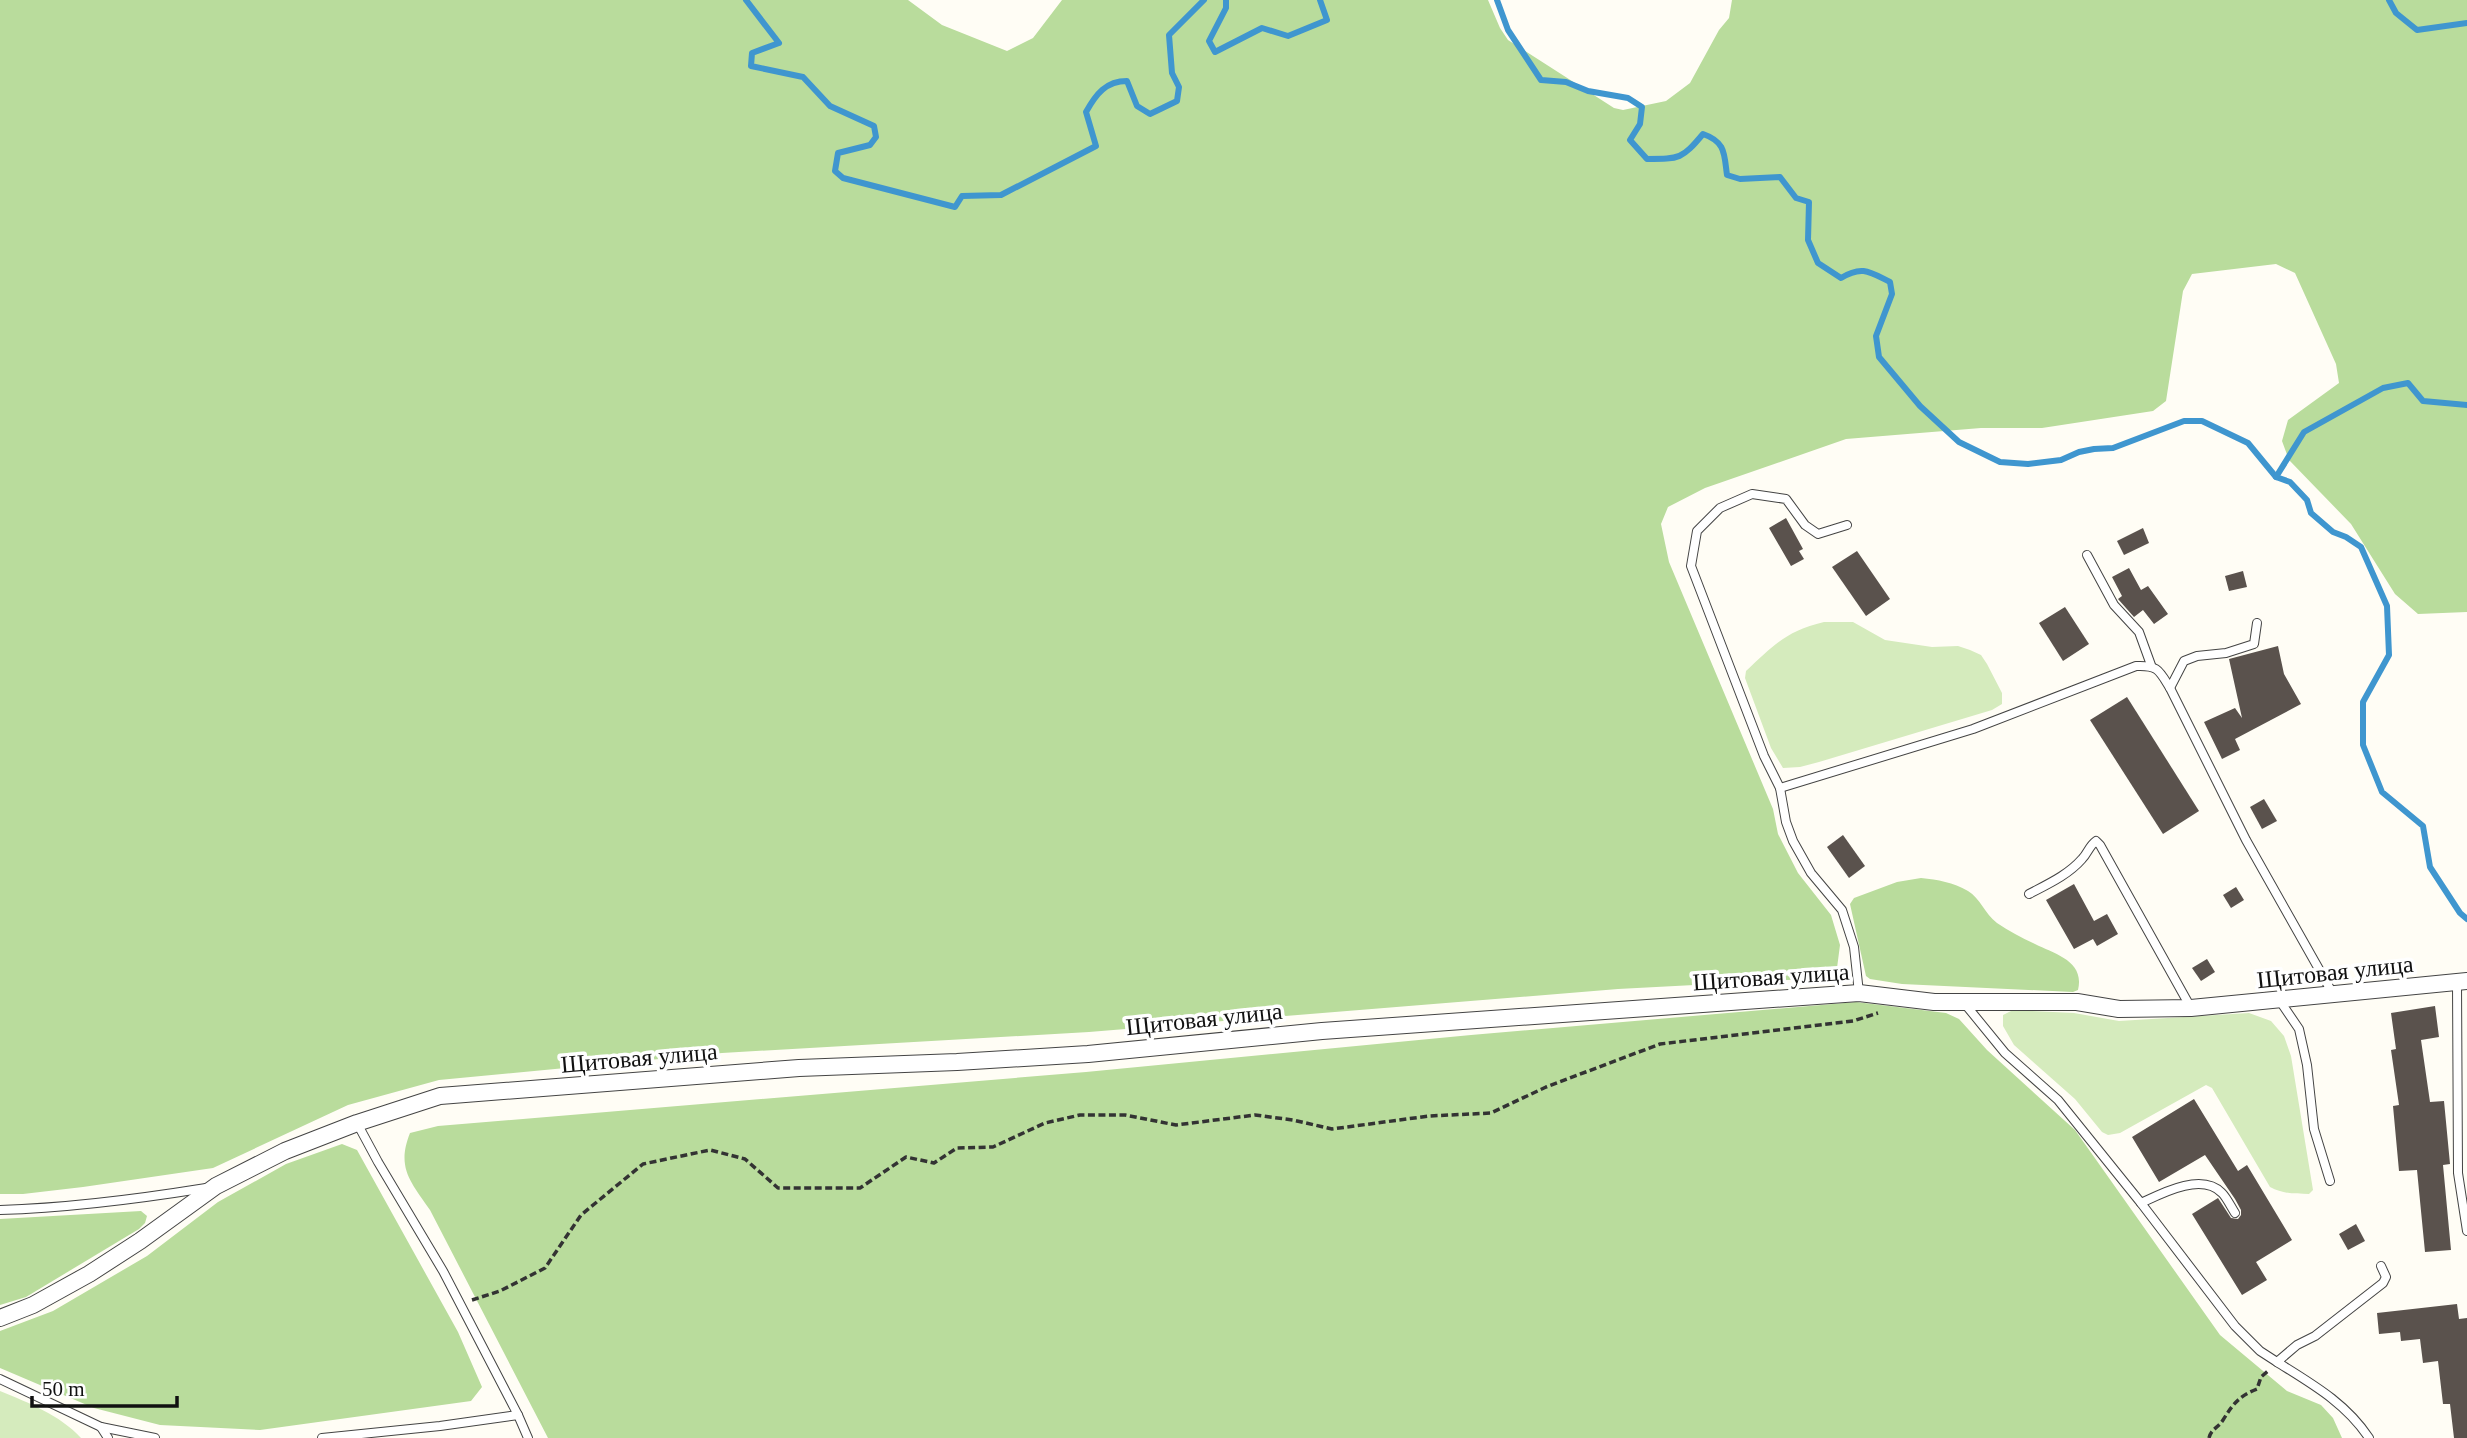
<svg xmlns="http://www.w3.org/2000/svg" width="2467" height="1438" viewBox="0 0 2467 1438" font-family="Georgia,serif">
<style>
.green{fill:#d5ebbd}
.forest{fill:#b9dc9c}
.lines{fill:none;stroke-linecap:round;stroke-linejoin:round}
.stream{stroke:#3f96cf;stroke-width:6}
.building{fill:#5a524d}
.service-casing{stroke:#444;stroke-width:10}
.minor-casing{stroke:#444;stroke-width:18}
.path{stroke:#333;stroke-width:3.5;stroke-dasharray:7 3.5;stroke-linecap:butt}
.service{stroke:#fff;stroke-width:8}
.minor{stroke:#fff;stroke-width:16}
.labels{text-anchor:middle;stroke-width:7;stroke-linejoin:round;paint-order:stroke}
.street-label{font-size:24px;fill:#111;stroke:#fff}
</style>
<rect width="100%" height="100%" fill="#fffdf5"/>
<g class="green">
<path d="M1824,622H1853L1885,640L1932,647L1958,646L1970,650L1981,655L1987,664L2002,693V704L1992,710L1819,762L1800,767L1783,768L1771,748L1745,678L1746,671C1774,645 1786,631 1824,622Z"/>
<path d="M2013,1010L2074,1013L2119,1021L2249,1013L2271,1021L2284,1036L2291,1056L2313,1190L2309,1194C2295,1194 2283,1194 2270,1187L2212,1088L2206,1085L2120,1133L2108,1135L2102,1132L2075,1099L2014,1045L2003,1026V1015Z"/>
<path d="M0,1391C29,1403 60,1415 81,1438H0Z"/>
</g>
<g class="forest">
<path d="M0,0H908L942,25L1007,51L1033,38L1062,0H1488L1500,28L1508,40L1614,108L1623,110L1666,101L1690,83L1719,30L1729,18L1732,0H2467V612L2418,614L2395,594L2351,524L2289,460L2282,441L2288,420L2339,383L2336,364L2295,273L2276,264L2192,274L2183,291L2166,401L2153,411L2042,428H1981L1846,439L1705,488L1668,507L1661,524L1669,562L1773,809L1778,834L1798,873L1831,915L1840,945L1837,968L1825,978L1618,989L1089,1032L722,1053L439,1080L348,1105L213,1168L83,1187L23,1194H0Z"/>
<path d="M1921,878C1938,880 1953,882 1968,891C1980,898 1985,914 1997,923C2009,931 2022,938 2035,944C2055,954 2085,961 2078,990L2073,992L1902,984L1870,979L1866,976L1850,904L1854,898L1897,882Z"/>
<path d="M1856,1002L1946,1013L1959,1019L1987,1050L2075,1130L2220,1335L2287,1391L2321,1405L2333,1418L2342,1438H548L430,1210C411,1182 396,1168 410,1133L438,1126L1086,1072L1471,1035Z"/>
<path d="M342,1144L357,1150L458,1332L482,1387L471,1401L260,1430L160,1425L94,1408L0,1368V1331L53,1311L147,1256L218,1202L286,1164Z"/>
<path d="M141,1211L147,1216L145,1223L139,1229L26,1297L0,1305V1219Z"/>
</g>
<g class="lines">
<g class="stream">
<path d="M746,0L779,43L752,53L751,66L803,77L830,106L874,126L876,137L870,145L838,153L835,171L843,178L955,207L962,196L1001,195L1096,146L1086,112C1096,94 1106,81 1127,81L1137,106L1150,114L1177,101L1179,87L1172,73L1169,35L1204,0"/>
<path d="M1226,0V8L1209,41L1215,52L1262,28L1288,36L1327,20L1320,0"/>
<path d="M1497,0L1508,30L1541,80L1566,82L1588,91L1628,98L1642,107L1640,124L1630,140L1647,159C1680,159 1682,159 1703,134C1726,142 1724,154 1727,175L1740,179L1780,177L1796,198L1809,202L1808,240L1818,263L1841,278C1862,265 1870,272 1890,282L1892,294L1876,336L1879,357L1920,406L1959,442L2000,462L2028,464L2061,460L2079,452L2094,449L2113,448L2184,421H2202L2248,443L2276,477L2290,482L2307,500L2311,513L2333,532L2346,537L2361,547L2387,606L2389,655L2363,702V745L2382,792L2423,826L2430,867L2460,913L2467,919"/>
<path d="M2389,0L2396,13L2417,30L2467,23"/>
<path d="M2276,477L2304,432L2383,388L2408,383L2423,401L2467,405"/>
</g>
</g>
<g class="building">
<path d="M1786,518L1803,549L1799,551L1804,559L1791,566L1769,528Z"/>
<path d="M2143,528L2149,543L2124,555L2117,541Z"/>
<path d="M1857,551L1890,599L1866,616L1832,567Z"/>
<path d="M2129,568L2141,590L2148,586L2168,614L2154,624L2143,610L2134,617L2118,599L2122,596L2112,577Z"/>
<path d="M2243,571L2247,587L2229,591L2225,576Z"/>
<path d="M2065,607L2089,644L2063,661L2039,623Z"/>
<path d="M2278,646L2284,674L2301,704L2235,739L2240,750L2222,759L2204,722L2235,708L2242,718L2229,659Z"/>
<path d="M2127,697L2199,811L2163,834L2090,720Z"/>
<path d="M2264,799L2277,821L2262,829L2250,807Z"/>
<path d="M1843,835L1865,866L1849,878L1827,847Z"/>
<path d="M2074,884L2094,921L2107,914L2118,934L2097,946L2093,939L2074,949L2046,900Z"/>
<path d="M2236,887L2244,900L2231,908L2223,895Z"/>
<path d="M2207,959L2215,972L2201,981L2192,968Z"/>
<path d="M2435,1006L2439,1037L2421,1040L2430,1102L2444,1101L2450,1164L2443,1165L2451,1250L2425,1252L2417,1170L2399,1171L2393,1106L2399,1105L2391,1050L2396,1049L2391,1013Z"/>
<path d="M2194,1099L2238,1171L2247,1165L2292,1240L2256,1262L2267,1280L2242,1295L2192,1214L2218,1198L2231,1218L2238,1219L2241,1215V1210L2235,1199L2205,1155L2159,1182L2132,1137Z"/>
<path d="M2356,1224L2365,1241L2348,1250L2339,1234Z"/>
<path d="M2457,1304L2459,1319L2467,1318V1438H2454L2450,1404H2443L2438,1361L2423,1363L2420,1339L2401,1341L2400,1332L2379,1334L2377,1313Z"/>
</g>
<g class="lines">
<defs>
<g id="service">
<path d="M1847,525L1818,534L1805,525L1786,499L1752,494L1720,508L1697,531L1691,566L1764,756L1780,788L1786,822L1793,841L1811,873L1842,910L1854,947L1859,993"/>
<path d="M2087,555L2114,605L2139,632L2151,665"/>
<path d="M2170,688L2184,661L2197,656L2226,653L2254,644L2257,623"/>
<path d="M1780,788L1973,729L2136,666C2158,665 2159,670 2170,688L2246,840L2333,994"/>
<path d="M2029,894C2048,884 2068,875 2082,859C2088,853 2089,846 2096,841L2100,845L2191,1008"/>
<path d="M2457,983L2458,1173L2467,1231"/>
<path d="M2280,1001L2299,1029L2307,1065L2314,1129L2330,1181"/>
<path d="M1965,1004L2005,1053L2058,1100L2141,1203L2235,1326L2260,1351L2277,1362"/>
<path d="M2141,1203C2162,1193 2202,1172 2222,1193C2227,1198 2231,1207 2235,1213"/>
<path d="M0,1210C68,1208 138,1199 206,1188"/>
<path d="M0,1379L101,1427L108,1438"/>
<path d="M518,1415L528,1438"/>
<path d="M101,1427L155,1438"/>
<path d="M322,1438L440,1426L518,1415L443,1271L378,1162L357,1123"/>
<path d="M2369,1438C2346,1403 2312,1384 2277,1362L2297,1345L2315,1336L2383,1283L2386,1277L2381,1266"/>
</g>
<path id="minor" d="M0,1318L33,1305L89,1274L140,1241L216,1186L285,1151L357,1123L440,1096L799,1068L957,1062L1088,1054L1322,1031L1859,993L1934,1002H2077L2119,1009L2191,1008L2467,981"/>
</defs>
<use href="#service" class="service-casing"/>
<use href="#minor" class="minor-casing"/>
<g class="path">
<path d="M472,1300L500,1291L545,1268L581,1215L643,1164L710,1150L745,1159L778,1188H860L906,1157L934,1163L957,1148L993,1147L1045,1123L1080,1115H1125L1176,1125L1255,1115L1293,1120L1332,1129L1429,1116L1491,1113L1546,1087L1660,1044L1853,1021L1878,1013"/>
<path d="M2209,1438C2211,1429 2218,1428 2223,1420C2233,1404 2239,1396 2257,1389L2261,1377L2268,1371"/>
</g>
<use href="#service" class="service"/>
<use href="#minor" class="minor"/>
</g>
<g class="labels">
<g class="street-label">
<text transform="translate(2335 972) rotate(-6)" y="8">Щитовая улица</text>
<text transform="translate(1771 977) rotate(-4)" y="8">Щитовая улица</text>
<text transform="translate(1204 1019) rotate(-6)" y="8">Щитовая улица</text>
<text transform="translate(639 1058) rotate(-5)" y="8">Щитовая улица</text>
</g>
</g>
<path d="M32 1396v10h145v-10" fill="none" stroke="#111111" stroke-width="3.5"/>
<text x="42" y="1396" font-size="21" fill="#111111" stroke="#ffffff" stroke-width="5" paint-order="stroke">50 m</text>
</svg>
